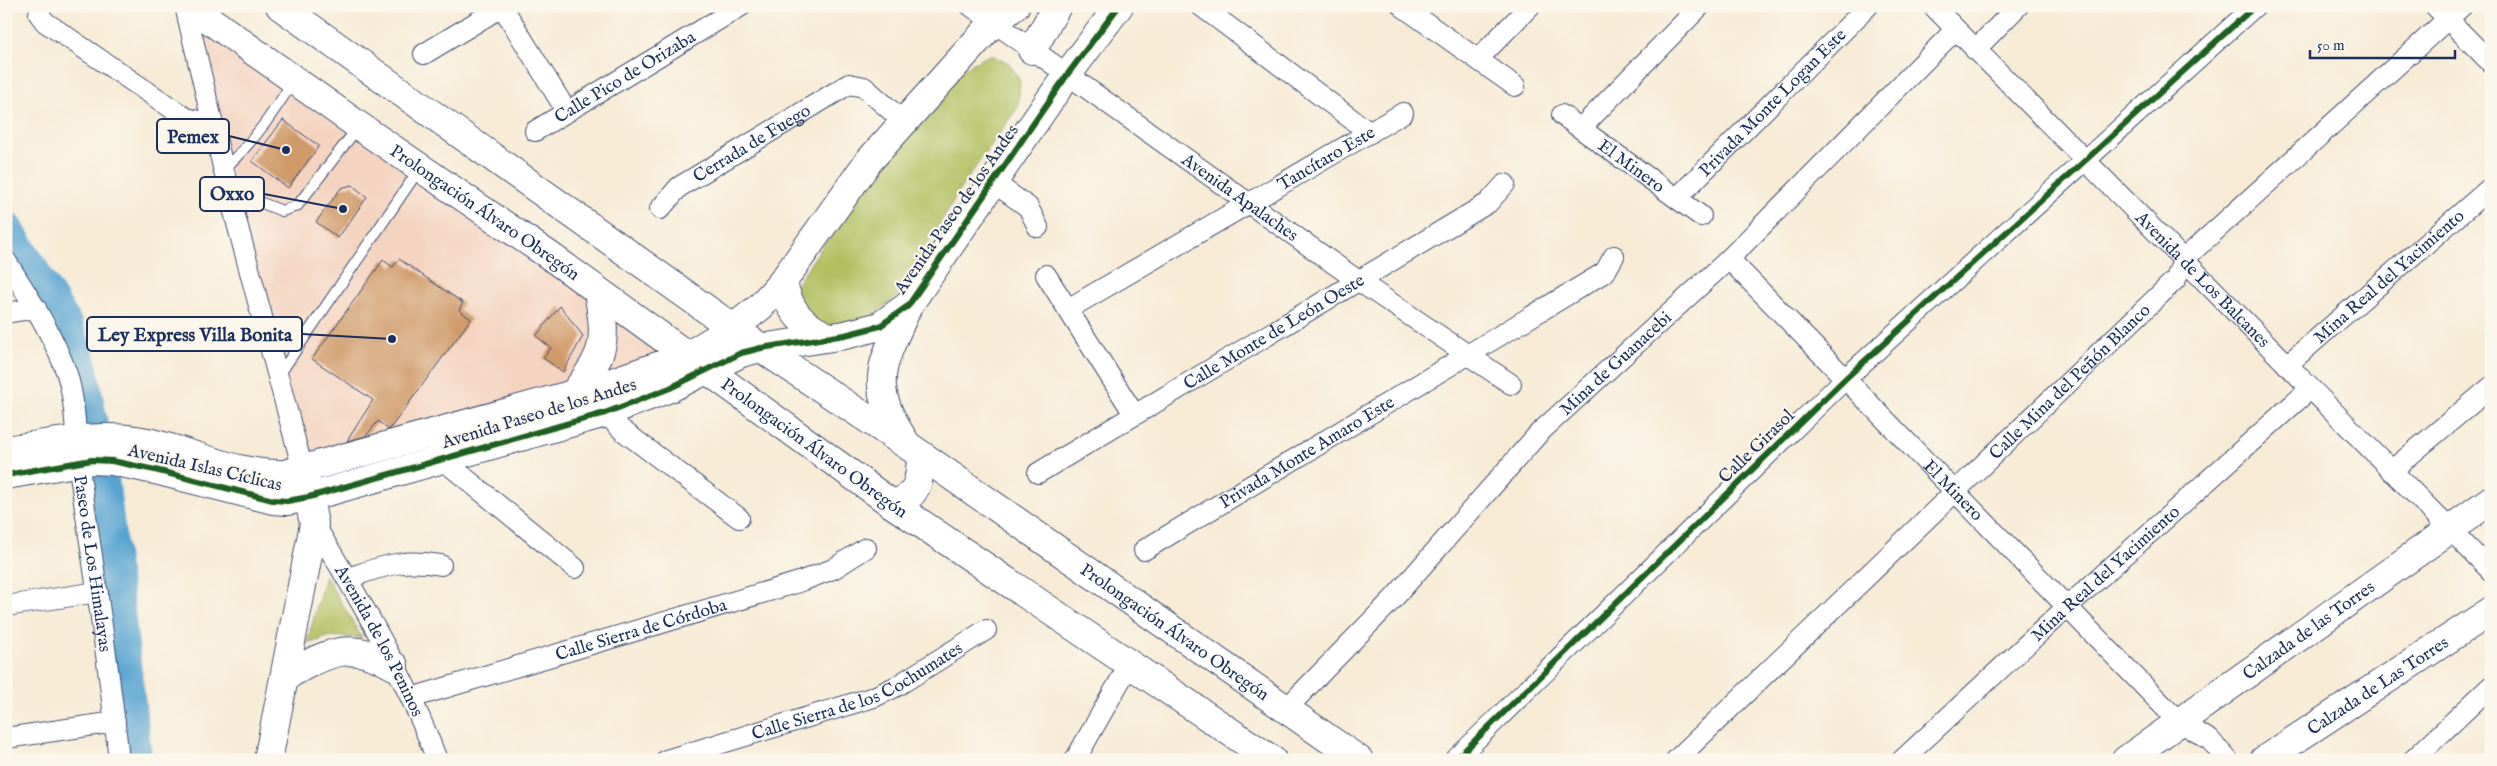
<svg xmlns="http://www.w3.org/2000/svg" width="2497" height="766" viewBox="0 0 2497 766" font-family="'IM FELL English',serif">
<style>
.built{fill:#f4d3c0}
.green{fill:#b3c062;stroke:#677860}
.lines{fill:none;stroke-linecap:round;stroke-linejoin:round}
.river{stroke:#59a4d1;stroke-width:35}
.building{fill:#cf9967}
.lane-casing{stroke:#3c4b70;stroke-width:12}
.street-casing{stroke:#3c4b70;stroke-width:22}
.secondary-casing{stroke:#3c4b70;stroke-width:30}
.primary-casing{stroke:#3c4b70;stroke-width:30}
.lane{stroke:#fff;stroke-width:10}
.street{stroke:#fff;stroke-width:20}
.secondary{stroke:#fff;stroke-width:28}
.primary{stroke:#fff;stroke-width:28}
.cycleway-casing{stroke:#fbf7ec;stroke-width:9}
.cycleway{stroke:#1b5e20;stroke-width:6}
.labels{text-anchor:middle;stroke-width:4.5;stroke-linejoin:round;paint-order:stroke}
.street-label{font-size:18px;fill:#1b2f5e;stroke:#fbf7ec}
.leader{fill:none;stroke:#1b2f5e;stroke-width:2}
.callout-dot{fill:#1b2f5e;stroke:#fbf7ec;stroke-width:2}
.callout{fill:#fbf7ec;stroke:#1b2f5e;stroke-width:2}
.callout-label{font-size:19px;text-anchor:middle;font-weight:bold;fill:#1b2f5e}
</style>
<rect width="100%" height="100%" fill="#fbf7ec"/>
<filter id="ink" filterUnits="userSpaceOnUse"><feTurbulence type="fractalNoise" baseFrequency=".02" numOctaves="2"/><feDisplacementMap in="SourceGraphic" scale="10" xChannelSelector="R" yChannelSelector="G"/><feConvolveMatrix kernelMatrix="1 2 1 2 8 2 1 2 1" color-interpolation-filters="sRGB"/></filter>
<filter id="wash" filterUnits="userSpaceOnUse"><feTurbulence type="fractalNoise" baseFrequency=".0096" numOctaves="4" result="noise"/><feDisplacementMap in="SourceGraphic" scale="20" xChannelSelector="R" yChannelSelector="G"/><feGaussianBlur stdDeviation="1.12" result="paint"/><feColorMatrix in="noise" values="0 0 0 0 0 0 0 0 0 0 0 0 0 0 0 0 0 1.4 0 .05"/><feComposite in="paint" operator="in"/></filter>
<g filter="url(#wash)">
<rect width="100%" height="100%" fill="#f7ebd6"/>
<path class="built" d="M190,6L687,356L303,470Z"/>
<g class="green">
<path d="M990,55L1009,63L1020,81L1018,107L962,186L898,296L864,322L825,330L808,318L795,287L862,187L964,68Z"/>
<path d="M325,575L362,638L331,636L307,644Z"/>
</g>
<g class="lines">
<g class="river">
<path d="M6,229L64,323L79,362L90,421"/>
<path d="M101,473L135,760"/>
</g>
</g>
<g id="blocks">
<g class="building">
<path d="M283,120L319,146L288,188L252,161Z"/>
<path d="M352,185L367,197L338,238L316,222L341,188Z"/>
<path d="M399,259L463,303L459,310L471,319L389,430L378,421L366,436L347,441L373,400L312,359L383,260L393,267Z"/>
<path d="M560,306L583,336L563,372L543,358L551,348L536,336Z"/>
</g>
</g>
</g>
<g filter="url(#ink)">
<use href="#blocks" fill-opacity="0" stroke="#3c4b70" stroke-width="1"/>
<g class="lines">
<defs>
<g id="lane">
<path d="M224,169C255,140 271,116 294,80"/>
<path d="M231,201L262,203L282,211L297,206L359,126"/>
<path d="M279,375L420,168"/>
</g>
<g id="street">
<path d="M41,6L39,14L45,22L186,118L213,125"/>
<path d="M185,6L231,201L303,470"/>
<path d="M502,6L567,112"/>
<path id="s1" d="M971,6L1357,280L1511,384"/>
<path d="M1201,6L1370,133"/>
<path d="M1402,6L1515,86"/>
<path id="s2" d="M1933,6L2491,571"/>
<path d="M2435,6L2491,63"/>
<path d="M1975,50L2018,6"/>
<path d="M424,54L503,6"/>
<path d="M1478,59L1530,6"/>
<path id="s3" d="M1562,115L1701,216"/>
<path d="M1581,128L1700,6"/>
<path id="s4" d="M535,131L741,6"/>
<path d="M993,182L1028,207L1038,227"/>
<path id="s5" d="M1677,198L1868,6"/>
<path id="s6" d="M660,209L679,187L849,84L864,87L903,121"/>
<path id="s7" d="M1729,259L2178,721L2210,740L2228,760"/>
<path id="s8" d="M6,261C29,297 53,334 67,374C77,406 75,443 80,475C94,570 109,665 119,760"/>
<path d="M1046,275L1134,414"/>
<path id="s9" d="M1068,309L1403,113"/>
<path d="M6,313L36,308"/>
<path id="s10" d="M2287,365L2491,187"/>
<path d="M600,401L605,413L622,430L739,518"/>
<path d="M440,449L442,459L575,568"/>
<path d="M2391,471L2491,387"/>
<path id="s11" d="M1038,473L1488,203L1505,184"/>
<path id="s12" d="M314,524C360,599 406,677 437,760"/>
<path id="s13" d="M1144,550L1605,272L1614,256"/>
<path d="M348,578C384,566 402,558 441,565"/>
<path d="M6,606L98,592"/>
<path id="s14" d="M411,698L799,582L833,569L866,548"/>
<path id="s15" d="M1286,709L1394,598L1539,433L1729,259L1955,30"/>
<path d="M6,738L115,722"/>
<path id="s16" d="M666,760L874,697L897,686L986,630"/>
<path d="M1075,760L1130,663"/>
<path d="M1455,760L1846,378L2255,6"/>
<path id="s17" d="M1676,760L2176,279L2183,260L2462,6"/>
<path id="s18" d="M1902,760L2067,607L2310,389"/>
<path d="M2413,760L2491,686"/>
</g>
<g id="secondary">
<path d="M1032,50L1057,6"/>
<path d="M783,281C788,310 802,326 829,337"/>
<path d="M6,450C53,443 100,432 147,442C193,452 238,476 285,474L595,388L687,356L733,328L760,307L783,281L868,162L993,23L1015,6"/>
<path d="M6,475L92,460L112,461L155,470L273,500L287,501L309,497L605,413L670,388L741,353L761,348L845,335L880,326L908,306L1067,75L1119,6"/>
<path d="M286,676C327,653 350,639 394,666"/>
<path d="M268,760L314,524L305,479"/>
</g>
<g id="primary">
<path id="s19" d="M190,6L359,126L550,256L892,504L1272,760"/>
<path id="s20" d="M280,6L761,348L907,445L1359,760"/>
<path d="M574,393C606,354 607,341 598,292"/>
<path d="M904,440C866,382 883,364 908,306"/>
<path d="M892,504C918,498 920,480 921,457"/>
<path id="s21" d="M2126,760L2491,500"/>
<path id="s22" d="M2264,760L2491,611"/>
</g>
</defs>
<use href="#lane" class="lane-casing"/>
<use href="#street" class="street-casing"/>
<use href="#secondary" class="secondary-casing"/>
<use href="#primary" class="primary-casing"/>
<use href="#lane" class="lane"/>
<use href="#street" class="street"/>
<use href="#secondary" class="secondary"/>
<use href="#primary" class="primary"/>
<defs>
<g id="cycleway">
<path d="M6,475L92,460L112,461L155,470L273,500L287,501L309,497L605,413L670,388L741,353L761,348L845,335L880,326L908,306L1067,75L1119,6"/>
<path d="M1455,760L1846,378L2255,6"/>
</g>
</defs>
<use href="#cycleway" class="cycleway-casing"/>
<use href="#cycleway" class="cycleway"/>
</g>
</g>
<g class="labels">
<g class="street-label">
<text dy="6" stroke="none"><textPath href="#s4" startOffset="105">Calle Pico de Orizaba</textPath></text>
<text dy="6" stroke="none"><textPath href="#s5" startOffset="135">Privada Monte Logan Este</textPath></text>
<text dy="6" stroke="none"><textPath href="#s6" startOffset="114">Cerrada de Fuego</textPath></text>
<text dy="6" stroke="none"><textPath href="#s9" startOffset="299">Tancítaro Este</textPath></text>
<text dy="6" stroke="none"><textPath href="#s3" startOffset="86">El Minero</textPath></text>
<text dy="6" stroke="none"><textPath href="#s1" startOffset="330">Avenida Apalaches</textPath></text>
<text transform="translate(956 209) rotate(-55)" y="6">Avenida Paseo de los Andes</text>
<text dy="6" stroke="none"><textPath href="#s19" startOffset="360">Prolongación Álvaro Obregón</textPath></text>
<text dy="6" stroke="none"><textPath href="#s10" startOffset="135">Mina Real del Yacimiento</textPath></text>
<text dy="6" stroke="none"><textPath href="#s2" startOffset="384">Avenida de Los Balcanes</textPath></text>
<text dy="6" stroke="none"><textPath href="#s11" startOffset="275">Calle Monte de León Oeste</textPath></text>
<text dy="6" stroke="none"><textPath href="#s15" startOffset="478">Mina de Guanacebi</textPath></text>
<text dy="6" stroke="none"><textPath href="#s17" startOffset="546">Calle Mina del Peñón Blanco</textPath></text>
<text transform="translate(539 413) rotate(-17)" y="6">Avenida Paseo de los Andes</text>
<text transform="translate(1756 446) rotate(-44)" y="6">Calle Girasol</text>
<text dy="6" stroke="none"><textPath href="#s19" startOffset="765">Prolongación Álvaro Obregón</textPath></text>
<text dy="6" stroke="none"><textPath href="#s13" startOffset="190">Privada Monte Amaro Este</textPath></text>
<text transform="translate(205 467) rotate(13)" y="6">Avenida Islas Cíclicas</text>
<text dy="6" stroke="none"><textPath href="#s7" startOffset="322">El Minero</textPath></text>
<text dy="6" stroke="none"><textPath href="#s8" startOffset="320">Paseo de Los Himalayas</textPath></text>
<text dy="6" stroke="none"><textPath href="#s18" startOffset="276">Mina Real del Yacimiento</textPath></text>
<text dy="6" stroke="none"><textPath href="#s21" startOffset="224">Calzada de las Torres</textPath></text>
<text dy="6" stroke="none"><textPath href="#s14" startOffset="240">Calle Sierra de Córdoba</textPath></text>
<text dy="6" stroke="none"><textPath href="#s20" startOffset="1092">Prolongación Álvaro Obregón</textPath></text>
<text dy="6" stroke="none"><textPath href="#s12" startOffset="134">Avenida de los Peninos</textPath></text>
<text dy="6" stroke="none"><textPath href="#s22" startOffset="136">Calzada de Las Torres</textPath></text>
<text dy="6" stroke="none"><textPath href="#s16" startOffset="204">Calle Sierra de los Cochumates</textPath></text>
</g>
</g>
<path class="leader" d="M286 150L229 136M343 209L264 194M392 339L302 334"/>
<g class="callout-dot">
<circle cx="286" cy="150" r="5"/>
<circle cx="343" cy="209" r="5"/>
<circle cx="392" cy="339" r="5"/>
</g>
<g class="callout">
<rect x="157" y="119" width="72" height="34" rx="5"/>
<rect x="200" y="177" width="64" height="34" rx="5"/>
<rect x="87" y="317" width="215" height="34" rx="5"/>
</g>
<g class="callout-label">
<text x="193" y="143">Pemex</text>
<text x="232" y="200">Oxxo</text>
<text x="195" y="341">Ley Express Villa Bonita</text>
</g>
<rect width="2497" height="766" fill="none" stroke="#fbf7ec" stroke-width="25"/>
<path d="M2310 50v8h145v-8" fill="none" stroke="#1b2f5e" stroke-width="2.5"/>
<text x="2317" y="50" font-size="15" fill="#1b2f5e" stroke="#fbf7ec" stroke-width="4" paint-order="stroke">50 m</text>
</svg>
